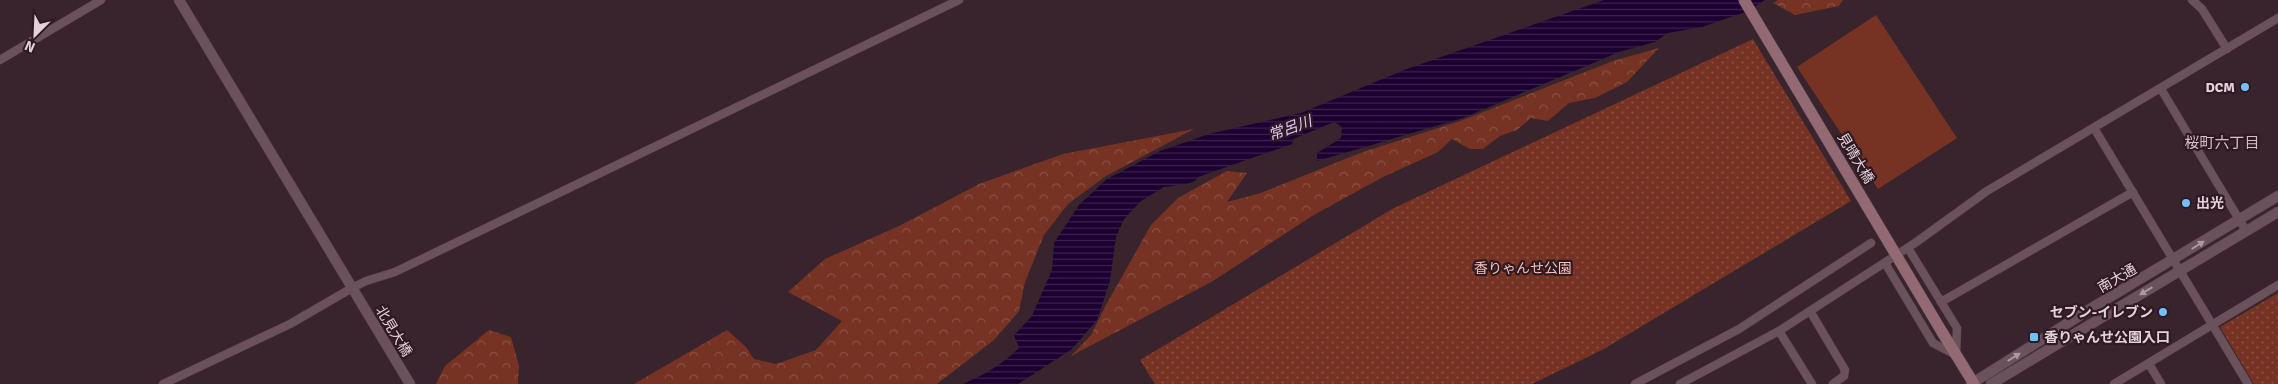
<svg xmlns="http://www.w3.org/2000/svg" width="2278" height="384" viewBox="0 0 2278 384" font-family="Signika,'Noto Sans JP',sans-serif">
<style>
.green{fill:url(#green-dots)}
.forest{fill:url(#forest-crowns)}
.pitch{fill:#763323}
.water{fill:url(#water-rules)}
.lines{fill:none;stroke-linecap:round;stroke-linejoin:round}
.minor-casing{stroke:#533f48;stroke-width:9}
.tertiary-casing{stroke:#533f48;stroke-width:11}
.secondary-casing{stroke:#533f48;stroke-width:12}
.minor{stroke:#6b515c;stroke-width:8}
.tertiary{stroke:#6b515c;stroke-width:10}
.secondary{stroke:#936a74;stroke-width:11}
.secondary-bridge-casing{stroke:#533f48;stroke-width:12;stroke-linecap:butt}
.secondary-bridge{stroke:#936a74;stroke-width:11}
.oneway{fill:#ad98a1}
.poi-dot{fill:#73c1f6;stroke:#2f1923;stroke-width:2}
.labels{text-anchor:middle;stroke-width:4.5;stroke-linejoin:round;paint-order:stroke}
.poi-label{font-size:14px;font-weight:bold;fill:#e3d3d9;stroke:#2f1923;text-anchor:end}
.street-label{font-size:14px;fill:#e3d3d9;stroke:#2f1923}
.park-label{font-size:14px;fill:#f6c3b6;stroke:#2f1923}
.water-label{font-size:15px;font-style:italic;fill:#dfcbf5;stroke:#2f1923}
.neighbourhood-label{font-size:15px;fill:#dabcc9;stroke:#2f1923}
</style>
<defs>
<pattern id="green-dots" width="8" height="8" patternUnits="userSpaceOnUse" patternTransform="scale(1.25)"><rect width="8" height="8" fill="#763323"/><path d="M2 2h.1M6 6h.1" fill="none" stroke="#895042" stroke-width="1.8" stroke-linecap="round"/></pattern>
<pattern id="forest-crowns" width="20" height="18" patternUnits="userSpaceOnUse" patternTransform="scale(1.25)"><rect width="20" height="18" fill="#763323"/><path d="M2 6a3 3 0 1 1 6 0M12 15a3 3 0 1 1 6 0" fill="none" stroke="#895042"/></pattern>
<pattern id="water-rules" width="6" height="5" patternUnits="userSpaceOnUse" patternTransform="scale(1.25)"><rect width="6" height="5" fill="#1b0031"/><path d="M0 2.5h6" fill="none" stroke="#3c244e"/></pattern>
</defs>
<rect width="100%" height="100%" fill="#39232d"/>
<g class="green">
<path d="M1753,39L1851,201L1602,350L1532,384H1155L1140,360L1394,208Z"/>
<path d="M2278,293V384H2254L2220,327Z"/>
</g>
<g class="forest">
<path d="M1778,0H1843L1839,6L1795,15L1773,3Z"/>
<path d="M1659,48L1627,82L1595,98L1569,103L1548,121L1531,118L1517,130L1500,136L1483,149H1470L1452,139L1438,152L1383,177L1312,216L1213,281L1071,356L1091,335L1106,305L1151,225L1178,198L1227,171L1247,173L1227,202L1261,193L1360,153L1463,120L1613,61Z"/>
<path d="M1194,129L1106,176L1068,204L1044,235L1025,282L1019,311L994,340L937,384H634L727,330L746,347L754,359L776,364L816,350L842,321L788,292L825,259L899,226L979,184L1063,154Z"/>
<path d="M489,330L511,337L519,366L518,384H436L445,366Z"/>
</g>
<path class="pitch" d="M1876,15L1957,138L1878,189L1797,67Z"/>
<path class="water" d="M1604,0H1765L1748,11L1702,27L1668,33L1655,42L1619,52L1463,118L1317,161V153L1341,138L1342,127L1334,122L1293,139L1292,144L1198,177L1195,181L1186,184L1164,187L1141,201L1124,219L1116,237L1110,281L1097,320L1072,349L1018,384H963C984,375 1003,364 1019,348L1014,335L1032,316L1052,270L1054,243L1079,205L1107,179L1160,151L1209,134L1301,113L1404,70Z"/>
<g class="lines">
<defs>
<g id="minor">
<path d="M2192,0L2202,9L2227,49"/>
<path d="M0,60L101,0"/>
<path d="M2161,89L2246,231"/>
<path d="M2094,128L2248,384"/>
<path d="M1885,263L1933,343L1956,355L1957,328L1908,248"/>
<path d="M1941,302L2133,192"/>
<path d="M1810,311L1845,370L1844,376L1833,384"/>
<path d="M1779,331L1812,384"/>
<path d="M2149,364L2161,384"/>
<path d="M163,384L290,324L352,288L366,281L395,272L959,0"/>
<path d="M1635,384L1739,329L1871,243"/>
<path d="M1680,384L1779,331L1915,243L1987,191L2278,18"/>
<path d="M2114,384L2278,285"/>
</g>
<g id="tertiary">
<path d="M179,0L410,384"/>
<path d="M1971,384L2095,306L2278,196"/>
<path d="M1991,384L2278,212"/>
</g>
<path id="secondary" d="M1942,332L1974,384"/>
</defs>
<use href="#minor" class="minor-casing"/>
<use href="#tertiary" class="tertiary-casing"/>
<use href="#secondary" class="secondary-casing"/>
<use href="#minor" class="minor"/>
<use href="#tertiary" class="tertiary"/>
<use href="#secondary" class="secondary"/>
<defs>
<path id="secondary-bridge" d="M1744,0L1942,332"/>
</defs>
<use href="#secondary-bridge" class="secondary-bridge-casing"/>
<use href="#secondary-bridge" class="secondary-bridge"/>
</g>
<defs><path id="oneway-solid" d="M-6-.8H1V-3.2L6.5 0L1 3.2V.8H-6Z" transform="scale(1.25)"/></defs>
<g class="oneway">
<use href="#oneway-solid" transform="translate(2198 245) rotate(-32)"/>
<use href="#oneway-solid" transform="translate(2146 291) rotate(149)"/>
<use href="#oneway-solid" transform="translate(2014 357) rotate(-32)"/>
</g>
<g class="poi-dot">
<circle cx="2245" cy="87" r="5"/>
<circle cx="2186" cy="203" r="5"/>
<circle cx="2163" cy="312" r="5"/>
<rect x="2029" y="332" width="10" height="10" rx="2.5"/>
</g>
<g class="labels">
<g class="poi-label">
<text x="2235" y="92">DCM</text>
<text x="2196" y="208" text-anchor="start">出光</text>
<text x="2153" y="317">セブン-イレブン</text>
<text x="2044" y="342" text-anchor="start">香りゃんせ公園入口</text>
</g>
<g class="street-label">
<text transform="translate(1856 158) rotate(59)" y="5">見晴大橋</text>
<text transform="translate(2117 278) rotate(-30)" y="5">南大通</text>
<text transform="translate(394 331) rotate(59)" y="5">北見大橋</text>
</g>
<g class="park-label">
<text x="1523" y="273">香りゃんせ公園</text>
</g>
<g class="water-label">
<text transform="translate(1290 128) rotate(-20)" y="5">常呂川</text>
</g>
<g class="neighbourhood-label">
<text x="2222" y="148">桜町六丁目</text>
</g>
</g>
<g transform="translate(35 35) rotate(204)" stroke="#2f1923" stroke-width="4" paint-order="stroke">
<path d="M0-4L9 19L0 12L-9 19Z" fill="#e3d3d9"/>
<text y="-8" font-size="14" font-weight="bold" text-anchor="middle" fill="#e3d3d9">N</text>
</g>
</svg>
